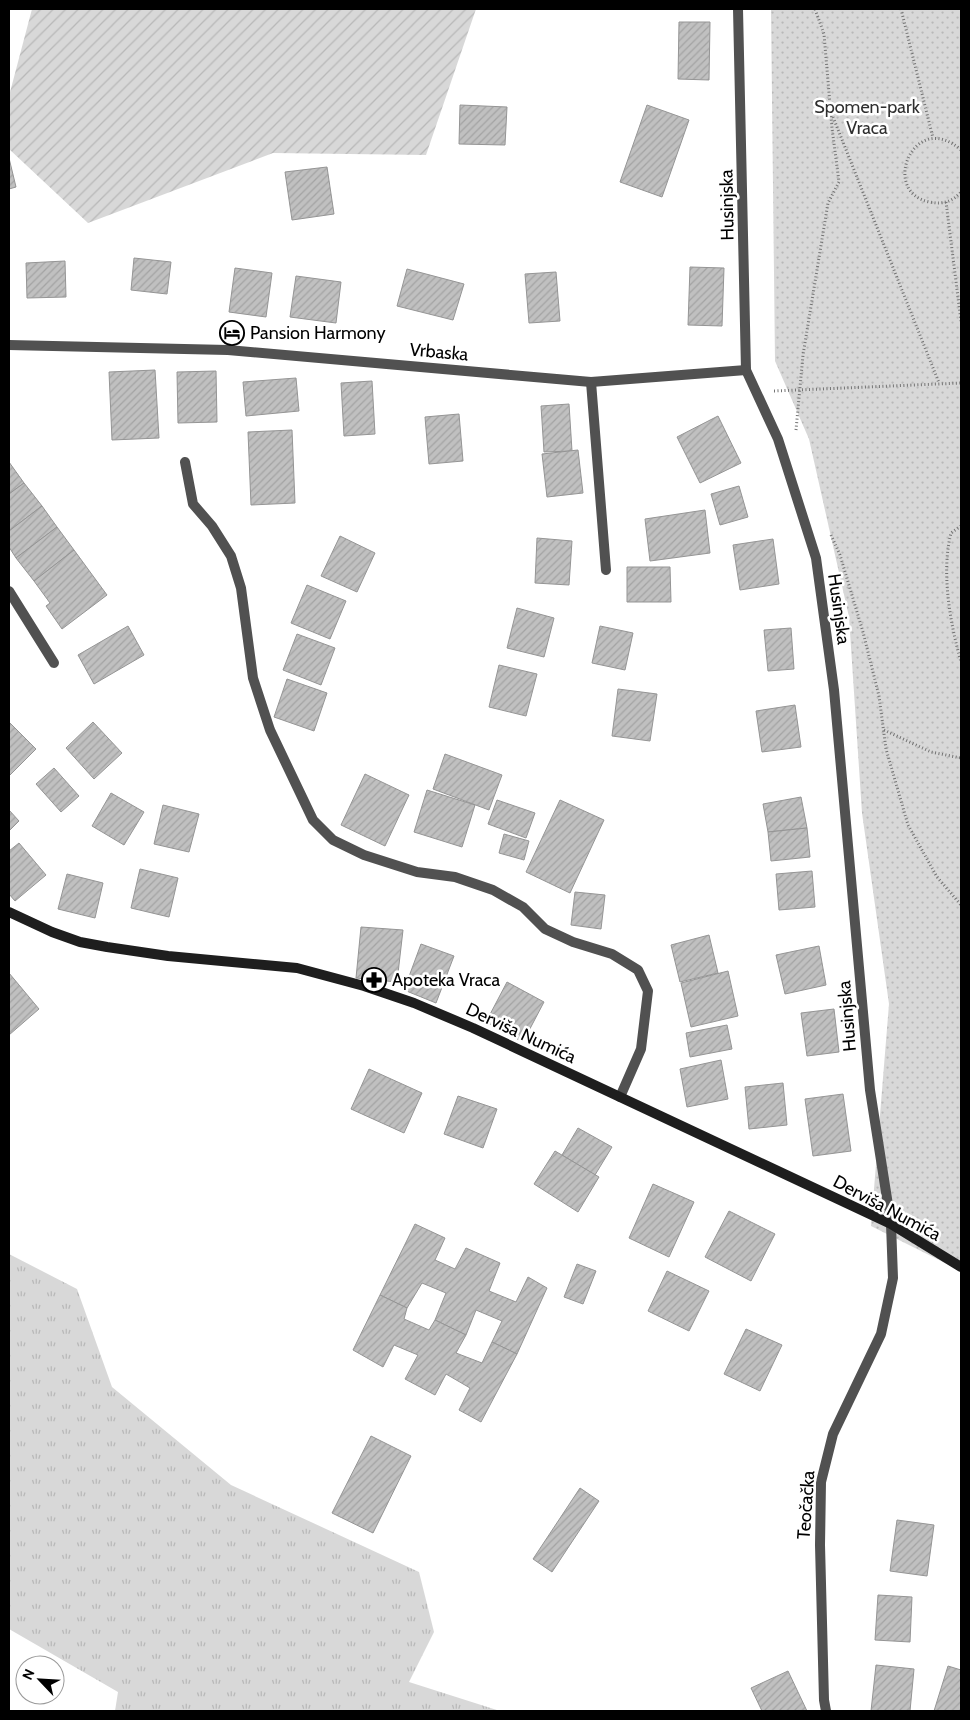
<svg xmlns="http://www.w3.org/2000/svg" width="970" height="1720" viewBox="0 0 970 1720" font-family="Cabin,sans-serif">
<style>
.grass{fill:url(#grass-tufts)}
.park{fill:url(#park-dots)}
.garden{fill:url(#garden-furrows)}
.building{fill:url(#building-hatch);stroke:#959595}
.lines{fill:none;stroke-linecap:round;stroke-linejoin:round}
.path{stroke:#737373;stroke-width:3;stroke-dasharray:1 2.5;stroke-linecap:butt}
.street{stroke:#515151;stroke-width:10}
.secondary{stroke:#1e1e1e;stroke-width:10}
.labels{text-anchor:middle;stroke-width:5;stroke-linejoin:round;paint-order:stroke}
.park-label{font-size:18px;fill:#2f2f2f;stroke:#fff}
.street-label{font-size:18px;fill:#000;stroke:#fff}
.poi-label{font-size:18px;fill:#000;stroke:#fff;text-anchor:start}
</style>
<defs>
<pattern id="grass-tufts" width="24" height="20" patternUnits="userSpaceOnUse" patternTransform="scale(1.25)"><rect width="24" height="20" fill="#d8d8d8"/><path d="M3 7l-1-3M5 7V3M7 7l1-3M15 17l-1-3M17 17v-4M19 17l1-3" fill="none" stroke="#b8b8b8"/></pattern>
<pattern id="park-dots" width="8" height="8" patternUnits="userSpaceOnUse" patternTransform="scale(1.25)"><rect width="8" height="8" fill="#d8d8d8"/><path d="M2 2h.1M6 6h.1" fill="none" stroke="#b8b8b8" stroke-width="1.8" stroke-linecap="round"/></pattern>
<pattern id="garden-furrows" width="10" height="10" patternUnits="userSpaceOnUse" patternTransform="scale(1.25)"><rect width="10" height="10" fill="#d8d8d8"/><path d="M-1 1l2-2M0 10L10 0M9 11l2-2" fill="none" stroke="#b8b8b8"/></pattern>
<pattern id="building-hatch" width="6" height="6" patternUnits="userSpaceOnUse" patternTransform="scale(1.25)"><rect width="6" height="6" fill="#c0c0c0"/><path d="M-1 1l2-2M0 6l6-6M5 7l2-2" fill="none" stroke="#a3a3a3"/></pattern>
</defs>
<rect width="100%" height="100%" fill="#fff"/>
<path class="grass" d="M9,1254L77,1289L112,1387L231,1485L419,1572L434,1632L409,1682L500,1711H115L118,1692L9,1629Z"/>
<path class="park" d="M771,9H961V1271L871,1226L889,1004L862,813L849,617L809,439L775,361Z"/>
<path class="garden" d="M32,9H476L426,155L273,153L88,223L9,149V96Z"/>
<g class="building">
<path d="M679,22H710L709,80L678,79Z"/>
<path d="M460,105L507,107L505,145L459,144Z"/>
<path d="M647,105L689,120L662,197L620,182Z"/>
<path d="M9,158L16,187L9,189Z"/>
<path d="M327,167L334,214L292,220L285,172Z"/>
<path d="M134,258L171,262L167,294L131,290Z"/>
<path d="M65,261L66,297L27,298L26,263Z"/>
<path d="M690,267L724,268L722,326L688,325Z"/>
<path d="M235,268L272,273L266,317L229,312Z"/>
<path d="M407,269L464,284L453,320L397,306Z"/>
<path d="M556,272L560,321L529,323L525,274Z"/>
<path d="M296,276L341,282L336,323L290,317Z"/>
<path d="M155,370L159,438L112,440L109,372Z"/>
<path d="M216,371L217,422L178,423L177,372Z"/>
<path d="M296,378L299,411L246,416L243,382Z"/>
<path d="M372,381L375,434L344,436L341,383Z"/>
<path d="M569,404L572,451L544,452L541,406Z"/>
<path d="M459,414L463,461L429,464L425,417Z"/>
<path d="M718,416L741,463L700,483L677,437Z"/>
<path d="M292,430L295,503L251,505L248,432Z"/>
<path d="M578,450L583,493L547,497L542,454Z"/>
<path d="M9,462L24,483L9,494Z"/>
<path d="M24,483L42,506L9,531V494Z"/>
<path d="M739,486L748,517L720,525L711,494Z"/>
<path d="M42,506L57,527L16,558L9,547V531Z"/>
<path d="M705,510L710,553L650,561L645,519Z"/>
<path d="M57,527L74,550L34,581L16,558Z"/>
<path d="M340,536L375,553L357,592L321,576Z"/>
<path d="M537,538L572,541L569,585L535,583Z"/>
<path d="M773,539L779,584L740,590L733,545Z"/>
<path d="M74,550L107,595L62,629L46,606L50,603L34,581Z"/>
<path d="M627,567H670L671,602H627Z"/>
<path d="M307,585L346,601L330,639L291,623Z"/>
<path d="M517,608L554,618L544,657L507,648Z"/>
<path d="M128,626L144,655L94,684L78,655Z"/>
<path d="M600,626L633,633L625,670L592,663Z"/>
<path d="M791,628L794,669L768,671L764,630Z"/>
<path d="M297,634L335,648L321,685L283,670Z"/>
<path d="M499,665L537,674L526,716L489,707Z"/>
<path d="M287,679L327,693L314,731L274,717Z"/>
<path d="M618,689L657,694L650,741L612,736Z"/>
<path d="M795,705L801,747L762,752L756,711Z"/>
<path d="M9,722L36,749L9,776Z"/>
<path d="M93,722L122,753L94,779L66,748Z"/>
<path d="M445,754L502,775L489,810L433,789Z"/>
<path d="M54,768L79,796L61,812L36,784Z"/>
<path d="M365,774L409,795L385,846L341,825Z"/>
<path d="M427,790L475,805L462,847L414,832Z"/>
<path d="M111,793L144,812L124,845L92,826Z"/>
<path d="M801,797L807,828L768,832L763,804Z"/>
<path d="M497,800L535,813L526,838L488,824Z"/>
<path d="M560,800L604,820L570,893L526,872Z"/>
<path d="M163,805L199,814L189,852L154,844Z"/>
<path d="M9,810L19,821L9,831Z"/>
<path d="M807,828L810,857L771,861L768,832Z"/>
<path d="M504,834L529,841L524,860L499,853Z"/>
<path d="M19,843L46,875L15,901L9,894V851Z"/>
<path d="M140,869L178,878L169,917L131,908Z"/>
<path d="M812,871L815,907L779,910L776,874Z"/>
<path d="M67,874L103,883L95,918L58,909Z"/>
<path d="M575,892L605,895L601,929L571,925Z"/>
<path d="M361,927L403,930L397,982L356,978Z"/>
<path d="M709,935L718,973L680,982L671,945Z"/>
<path d="M421,944L454,956L436,1003L404,990Z"/>
<path d="M819,946L826,985L785,994L776,955Z"/>
<path d="M728,971L738,1016L691,1027L681,983Z"/>
<path d="M9,973L39,1009L9,1035Z"/>
<path d="M507,982L544,1002L523,1042L486,1022Z"/>
<path d="M834,1009L839,1052L807,1056L801,1013Z"/>
<path d="M727,1025L732,1049L690,1057L686,1033Z"/>
<path d="M721,1060L728,1099L687,1107L680,1069Z"/>
<path d="M369,1069L422,1093L404,1133L351,1109Z"/>
<path d="M783,1083L787,1125L749,1129L745,1087Z"/>
<path d="M843,1094L851,1151L813,1156L805,1099Z"/>
<path d="M458,1096L497,1109L483,1148L444,1134Z"/>
<path d="M578,1128L612,1147L595,1175L562,1155Z"/>
<path d="M555,1151L599,1177L578,1212L534,1184Z"/>
<path d="M653,1184L694,1202L669,1257L629,1238Z"/>
<path d="M729,1211L775,1234L751,1281L705,1257Z"/>
<path d="M415,1224L445,1238L435,1260L455,1269L466,1248L500,1263L489,1291L516,1302L528,1277L547,1288L517,1354L492,1342L502,1321L476,1310L466,1335L435,1320L446,1293L422,1283L407,1308L380,1295Z"/>
<path d="M577,1264L596,1271L583,1304L564,1297Z"/>
<path d="M667,1271L709,1291L689,1331L648,1311Z"/>
<path d="M380,1295L407,1308L404,1319L429,1330L435,1320L466,1335L456,1353L482,1363L492,1342L517,1354L481,1422L459,1410L470,1388L446,1374L435,1395L405,1379L418,1355L394,1345L383,1367L353,1350Z"/>
<path d="M746,1329L782,1345L760,1391L724,1374Z"/>
<path d="M371,1436L411,1456L373,1533L332,1513Z"/>
<path d="M580,1488L599,1501L552,1572L533,1559Z"/>
<path d="M897,1520L934,1525L927,1576L890,1571Z"/>
<path d="M878,1595L912,1597L910,1642L875,1640Z"/>
<path d="M876,1665L914,1669L910,1711H871Z"/>
<path d="M948,1666L961,1670V1711H934Z"/>
<path d="M788,1671L807,1711H762L751,1688Z"/>
</g>
<g class="lines">
<g class="path">
<path d="M901,9L933,138"/>
<path d="M833,117L939,383"/>
<path d="M961,150C914,108 879,193 930,202C943,205 953,201 961,192"/>
<path d="M946,202L961,321"/>
<path d="M774,391L961,383"/>
<path d="M796,430L803,355L828,203L839,182L832,128L824,34L815,9"/>
<path d="M961,526L951,533C941,572 950,623 961,662"/>
<path d="M831,535L840,555L863,632L879,696L886,749L908,825L937,877L961,905"/>
<path d="M884,730L931,752L961,758"/>
</g>
<g class="street">
<path d="M738,9L746,370L778,439L816,558L834,690L870,1090L891,1224L893,1278L881,1334L833,1434L821,1482L820,1545L824,1700L826,1711"/>
<path d="M9,345L228,350L591,382L746,370"/>
<path d="M591,382L606,570"/>
<path d="M185,462L193,504L212,526L231,556L241,588L253,678L270,730L313,820L333,840L364,855L417,872L455,877L493,890L523,907L545,929L573,942L612,954L638,970L648,991L641,1049L620,1097"/>
<path d="M9,591L54,663"/>
</g>
<path class="secondary" d="M9,912L52,932L80,942L107,947L168,956L297,968L364,986L414,1003L473,1028L891,1224L961,1267"/>
</g>
<defs>
<symbol id="hotel-ring" viewBox="-11 -11 22 22"><circle r="9.5" fill="#fff" stroke="#000" stroke-width="1.5"/><path d="M-6-4.5h1.5V1H6V5H4.5V3h-9V5H-6ZM-4 0a1.8 1.8 0 1 1 3.6 0ZM.5 0V-2.5h3Q6-2.5 6 0Z" fill="#000"/></symbol>
<symbol id="pharmacy-ring" viewBox="-11 -11 22 22"><circle r="9.5" fill="#fff" stroke="#000" stroke-width="1.5"/><path d="M-2-6h4v4h4v4h-4v4h-4v-4h-4v-4h4Z" fill="#000"/></symbol>
</defs>
<g fill-rule="evenodd">
<use href="#hotel-ring" x="218" y="319" width="28" height="28"/>
<use href="#pharmacy-ring" x="360" y="966" width="28" height="28"/>
</g>
<g class="labels">
<g class="park-label">
<text x="867" y="113">Spomen-park<tspan x="867" dy="21">Vraca</tspan></text>
</g>
<g class="street-label">
<text transform="translate(727 205) rotate(-91)" y="6">Husinjska</text>
<text transform="translate(439 352) rotate(5)" y="6">Vrbaska</text>
<text transform="translate(839 609) rotate(82)" y="6">Husinjska</text>
<text transform="translate(847 1016) rotate(-95)" y="6">Husinjska</text>
<text transform="translate(521 1033) rotate(25)" y="6">Derviša Numića</text>
<text transform="translate(887 1208) rotate(28)" y="6">Derviša Numića</text>
<text transform="translate(806 1505) rotate(-86)" y="6">Teočačka</text>
</g>
<g class="poi-label">
<text x="250" y="339">Pansion Harmony</text>
<text x="392" y="986">Apoteka Vraca</text>
</g>
</g>
<rect width="970" height="1720" fill="none" stroke="#000000" stroke-width="20"/>
<g transform="translate(40 1680) rotate(295)"><circle r="24" fill="#ffffff" stroke="#999999"/>
<path d="M0-4L9 19L0 12L-9 19Z" fill="#000000"/>
<text y="-8" font-size="14" font-weight="bold" text-anchor="middle" fill="#000000">N</text>
</g>
</svg>
